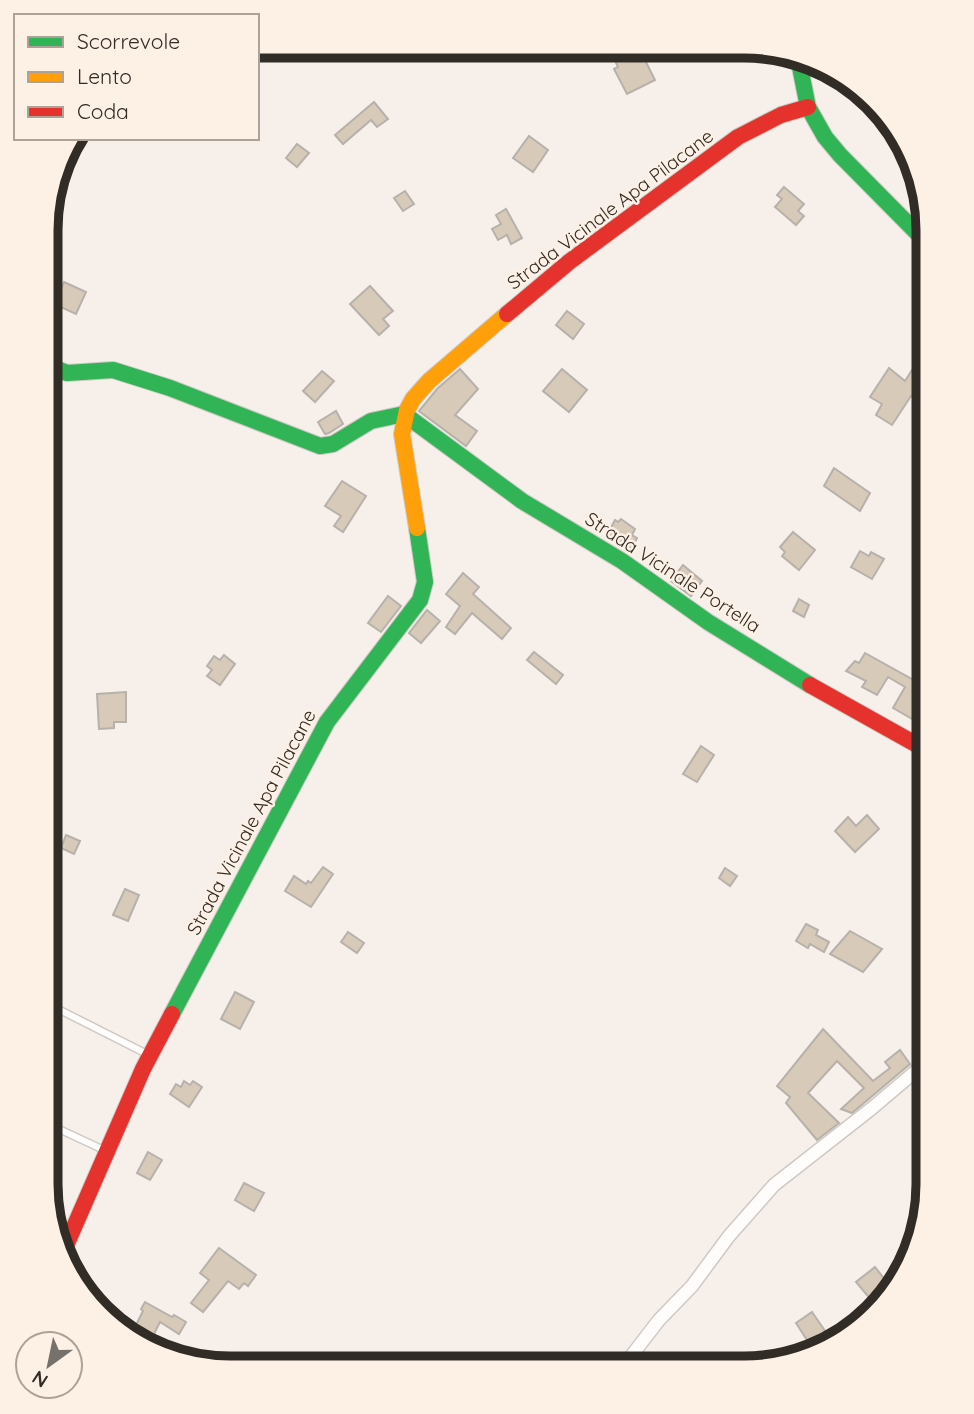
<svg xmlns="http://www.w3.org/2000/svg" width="974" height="1414" viewBox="0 0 974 1414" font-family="Quicksand,sans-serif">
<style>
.building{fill:#d8cab8;stroke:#b7b1ac;stroke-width:2}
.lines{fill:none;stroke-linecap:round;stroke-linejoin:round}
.lane-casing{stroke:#cfc9c4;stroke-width:9}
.street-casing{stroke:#cfc9c4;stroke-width:15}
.fast-casing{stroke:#cfc9c4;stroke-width:18}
.slow-casing{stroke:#cfc9c4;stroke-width:18}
.jam-casing{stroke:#cfc9c4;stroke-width:18}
.lane{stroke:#fefdfc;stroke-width:6}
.street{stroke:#fefdfc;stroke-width:12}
.fast{stroke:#30b455;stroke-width:16}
.slow{stroke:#ff9f0a;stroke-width:16}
.jam{stroke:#e5322d;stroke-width:16}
.labels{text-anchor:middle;stroke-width:5;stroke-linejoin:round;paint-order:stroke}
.street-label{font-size:19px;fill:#322c26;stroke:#fdf0e4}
.rim{fill:none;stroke:#322c26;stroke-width:9}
</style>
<rect width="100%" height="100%" fill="#f7f0ea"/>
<g class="building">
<path d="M624,48H626L633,61L643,56L655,80L627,94L614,69L618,67L612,54Z"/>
<path d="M374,102L388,119L377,127L371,120L343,144L335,135Z"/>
<path d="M529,136L548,150L533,172L513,158Z"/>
<path d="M297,144L309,153L297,167L286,158Z"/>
<path d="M784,187L804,204L798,211L804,216L796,225L775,207L782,199L777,195Z"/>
<path d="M405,191L414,204L403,211L394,198Z"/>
<path d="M506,209L522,238L511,244L507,235L498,240L492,229L501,224L496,215Z"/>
<path d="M64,282L86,292L76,314L54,304Z"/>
<path d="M370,286L393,311L383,319L389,326L379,335L350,304Z"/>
<path d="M567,311L584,324L573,339L556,325Z"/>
<path d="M928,345V384L918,400L911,396L892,425L876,415L882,404L870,397L889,368L905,381Z"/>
<path d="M460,369L478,389L455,415L477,431L466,446L419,411L437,389Z"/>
<path d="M562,369L587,390L569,412L543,391Z"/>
<path d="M322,371L334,381L315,402L303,391Z"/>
<path d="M336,411L343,424L329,433L325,434L318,422Z"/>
<path d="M834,468L870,493L860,511L824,486Z"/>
<path d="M342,481L366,496L343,532L334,526L341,516L325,506Z"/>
<path d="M621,519L635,529L632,535L637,538L630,551L607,535L615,520L618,522Z"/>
<path d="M793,532L815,550L799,570L782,556L785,552L780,547Z"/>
<path d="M860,551L869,556L871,552L884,559L872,579L851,567Z"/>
<path d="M683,565L702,581L691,596L671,581Z"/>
<path d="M463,573L479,587L473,594L511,628L502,639L472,613L455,634L446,627L460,606L446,594Z"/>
<path d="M388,596L401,606L381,632L368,623Z"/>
<path d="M799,599L809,605L804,617L793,611Z"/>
<path d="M427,610L440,621L421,643L409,633Z"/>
<path d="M534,652L563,675L556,684L527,660Z"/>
<path d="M865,653L928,688L920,705L927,709L919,723L893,708L905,687L888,677L877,695L862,687L866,681L846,671L855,661L859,663Z"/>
<path d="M224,655L235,664L220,685L207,676L212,670L207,666L214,656L220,660Z"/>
<path d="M126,692V722H114V728L99,729L97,694Z"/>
<path d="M701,746L714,755L697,782L683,774Z"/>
<path d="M867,815L879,829L855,852L835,831L848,817L856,826Z"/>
<path d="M66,835L80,841L74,854L61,848Z"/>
<path d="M323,867L333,874L311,907L285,891L294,876L306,884L308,881L311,883Z"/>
<path d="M725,868L737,876L730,886L719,878Z"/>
<path d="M125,889L139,895L128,921L113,915Z"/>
<path d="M806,924L818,930L816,935L829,942L824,952L810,944L808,948L796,941Z"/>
<path d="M850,931L882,949L863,972L830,954Z"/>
<path d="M348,932L364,943L357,953L341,942Z"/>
<path d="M235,992L254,1002L240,1029L221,1019Z"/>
<path d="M823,1029L873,1081L890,1068L885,1062L900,1050L910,1064L852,1113L841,1109L864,1088L837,1061L808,1093L839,1123L817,1140L786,1103L790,1097L777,1086Z"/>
<path d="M184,1081L190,1085L193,1081L202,1087L189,1107L170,1094L176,1084L181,1087Z"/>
<path d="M148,1152L162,1160L150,1180L137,1173Z"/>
<path d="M244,1183L264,1193L254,1211L235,1200Z"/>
<path d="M219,1248L256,1275L248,1286L244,1283L239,1289L228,1281L203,1312L191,1303L209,1280L200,1273Z"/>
<path d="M875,1267L893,1290L891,1296L877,1307L856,1282Z"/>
<path d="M145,1302L172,1317L174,1315L186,1322L179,1334L160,1322L152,1338L134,1329L143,1311L141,1309Z"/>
<path d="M812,1312L832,1341L816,1354L796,1323Z"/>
</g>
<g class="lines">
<defs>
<g id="lane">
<path d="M46,1003L149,1055"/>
<path d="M46,1123L106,1151"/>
</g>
<path id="street" d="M622,1368L659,1320L692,1286L729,1236L774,1185L871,1109L916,1071L928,1058"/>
<g id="fast">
<path d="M798,57L808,107L825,137L840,155L928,244"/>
<path d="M47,365L67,373L113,370L170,388L320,446L333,444L371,421L404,414L522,501L622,561L708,622L810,685"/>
<path d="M172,1014L327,722L420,600L425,582L417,528"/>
</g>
<path id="slow" d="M417,528L402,434L407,410L413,399L429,381L507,314"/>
<g id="jam">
<path d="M507,314L569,262L738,137L781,115L808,107"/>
<path d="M810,685L928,751"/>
<path d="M61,1257L143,1069L172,1014"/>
</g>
</defs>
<use href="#lane" class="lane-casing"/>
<use href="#street" class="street-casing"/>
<use href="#fast" class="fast-casing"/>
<use href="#slow" class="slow-casing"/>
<use href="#jam" class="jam-casing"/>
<use href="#lane" class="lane"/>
<use href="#street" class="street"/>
<use href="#fast" class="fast"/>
<use href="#slow" class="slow"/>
<use href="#jam" class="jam"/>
</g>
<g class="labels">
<g class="street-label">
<text transform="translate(610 209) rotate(-37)" y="7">Strada Vicinale Apa Pilacane</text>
<text transform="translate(673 572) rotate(33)" y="7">Strada Vicinale Portella</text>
<text transform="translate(251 822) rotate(-62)" y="7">Strada Vicinale Apa Pilacane</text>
</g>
</g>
<path d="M0 0H974V1414H0ZM230 58H744A172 172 0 0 1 916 230V1184A172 172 0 0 1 744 1356H230A172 172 0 0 1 58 1184V230A172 172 0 0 1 230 58Z" fill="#fdf0e4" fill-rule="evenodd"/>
<path class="rim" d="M230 58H744A172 172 0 0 1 916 230V1184A172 172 0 0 1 744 1356H230A172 172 0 0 1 58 1184V230A172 172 0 0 1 230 58Z"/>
<rect x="14" y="14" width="245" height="126" fill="#fdf0e4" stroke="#aca298" stroke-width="2"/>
<rect x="28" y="37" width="35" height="10" fill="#30b455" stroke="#aca298" stroke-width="2"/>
<text x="77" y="49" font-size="21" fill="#322c26">Scorrevole</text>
<rect x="28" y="72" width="35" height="10" fill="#ff9f0a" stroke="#aca298" stroke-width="2"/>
<text x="77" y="84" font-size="21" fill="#322c26">Lento</text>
<rect x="28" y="107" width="35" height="10" fill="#e5322d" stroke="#aca298" stroke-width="2"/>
<text x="77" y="119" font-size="21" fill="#322c26">Coda</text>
<g transform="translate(49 1365) rotate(213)"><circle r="33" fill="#fdf0e4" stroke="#aca298" stroke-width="2"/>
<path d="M0-5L12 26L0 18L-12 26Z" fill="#77716b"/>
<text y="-10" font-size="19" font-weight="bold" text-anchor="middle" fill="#322c26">N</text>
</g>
</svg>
